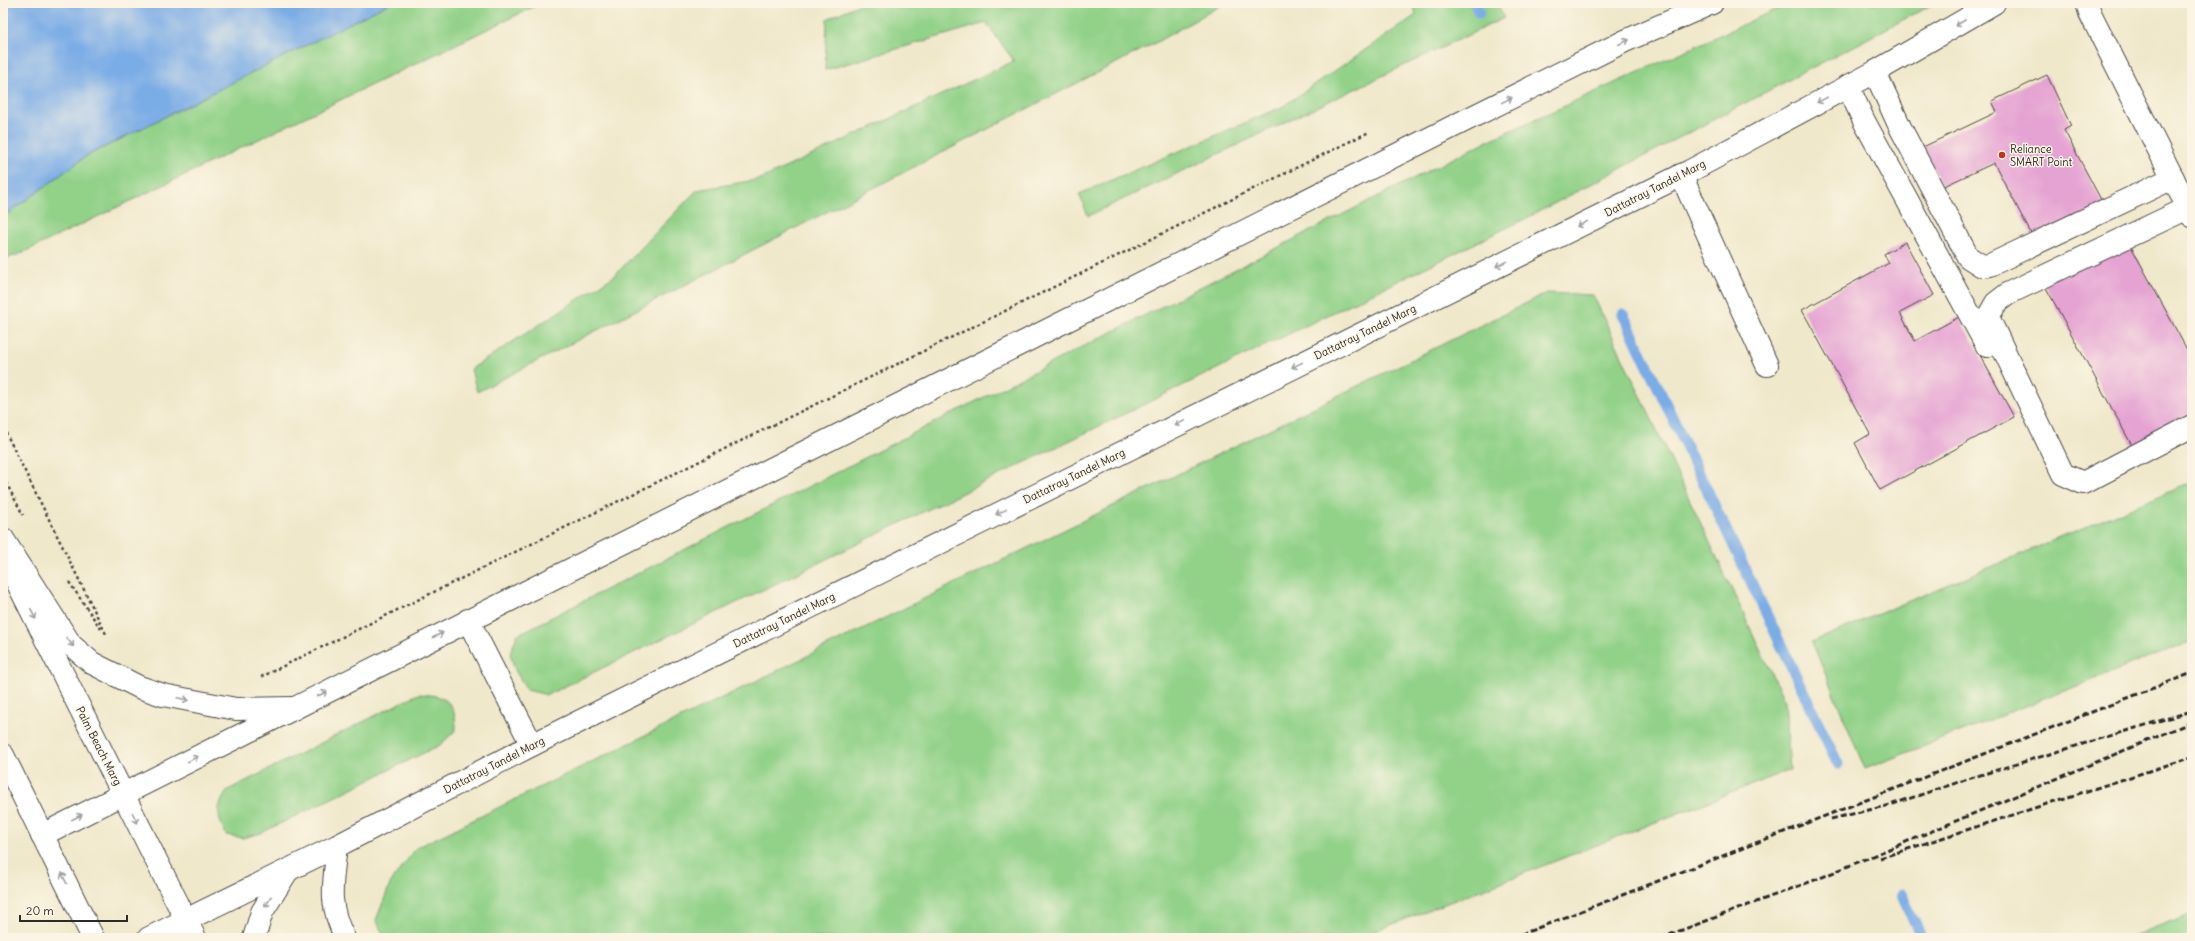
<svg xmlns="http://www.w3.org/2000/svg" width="2195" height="941" viewBox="0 0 2195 941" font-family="Delius,sans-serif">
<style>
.green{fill:#91d188;stroke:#5e7e5a}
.water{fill:#7aace6;stroke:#526c88}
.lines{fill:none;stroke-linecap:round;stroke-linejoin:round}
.stream{stroke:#7aace6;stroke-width:11}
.building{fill:#e5a3d3}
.service-casing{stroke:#494743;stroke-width:22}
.minor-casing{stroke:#494743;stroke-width:24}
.secondary-casing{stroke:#494743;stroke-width:24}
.primary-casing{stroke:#494743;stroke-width:24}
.path{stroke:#494743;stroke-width:2.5;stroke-dasharray:3 3;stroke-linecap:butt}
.service{stroke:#fff;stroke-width:20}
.minor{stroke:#fff;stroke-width:22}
.secondary{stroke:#fff;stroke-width:22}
.primary{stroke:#fff;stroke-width:22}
.rail{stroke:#2b2b2b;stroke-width:3;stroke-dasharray:6 3;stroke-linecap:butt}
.oneway{stroke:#a0a0a0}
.poi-dot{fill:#c8321e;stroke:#fcf5e5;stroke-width:1.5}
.labels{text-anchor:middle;stroke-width:3;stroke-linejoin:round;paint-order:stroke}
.poi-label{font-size:11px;fill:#2b2b2b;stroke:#fcf5e5;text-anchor:start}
.street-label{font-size:11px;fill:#2b2b2b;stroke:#fcf5e5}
</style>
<rect width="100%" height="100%" fill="#fcf5e5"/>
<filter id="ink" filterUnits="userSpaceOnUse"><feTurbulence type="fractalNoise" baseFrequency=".025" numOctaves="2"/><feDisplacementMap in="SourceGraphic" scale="8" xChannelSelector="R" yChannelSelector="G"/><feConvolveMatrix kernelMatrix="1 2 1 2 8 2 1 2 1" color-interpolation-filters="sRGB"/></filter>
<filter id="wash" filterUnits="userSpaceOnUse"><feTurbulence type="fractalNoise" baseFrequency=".012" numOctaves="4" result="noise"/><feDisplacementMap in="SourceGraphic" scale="16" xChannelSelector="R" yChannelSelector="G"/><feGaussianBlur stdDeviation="0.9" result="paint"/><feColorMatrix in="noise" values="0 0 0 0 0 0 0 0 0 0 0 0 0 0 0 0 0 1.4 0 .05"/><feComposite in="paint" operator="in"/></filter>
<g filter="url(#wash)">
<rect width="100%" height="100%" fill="#f0e8cb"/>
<g class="green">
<path d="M390,3H542L22,253L3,260V217L85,157Z"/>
<path d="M862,3H1225L1155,43L477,392L471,369L614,276L697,190L761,179L1014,61L986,23L825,70L827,19Z"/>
<path d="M1413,3H1497L1504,18L1088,216L1079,194L1282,107L1416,15Z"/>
<path d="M1790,3H1935L1521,221L547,695L527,690L516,672L510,654L517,635L1483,143Z"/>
<path d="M1547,293L1593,295L1785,702L1790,770L1357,938H385L376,920L391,882L416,848Z"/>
<path d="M2192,482V641L1865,769L1812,642Z"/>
<path d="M418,694C445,695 456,701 456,730L440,745L261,833L243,838L226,835C217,814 215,809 228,790Z"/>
<path d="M2192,913V938H2128Z"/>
</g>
<path class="water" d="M3,3H390L85,157L3,217Z"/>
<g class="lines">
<g class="stream">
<path d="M1474,3L1479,13"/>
<path d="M1623,314L1838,764"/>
<path d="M1901,894L1922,938"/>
</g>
</g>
<g id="blocks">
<g class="building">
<path d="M2047,75L2071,126L2064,130L2106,209L2035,241L1994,163L1942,187L1923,147L1997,112L1992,101Z"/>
<path d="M2127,239L2192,359V421L2135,451L2044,284Z"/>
<path d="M1905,242L1934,295L1900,313L1915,341L1959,317L2014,417L1880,490L1855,443L1870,434L1802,310L1889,263L1884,254Z"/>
</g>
</g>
</g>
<g filter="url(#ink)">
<use href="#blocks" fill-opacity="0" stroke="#494743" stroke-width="1"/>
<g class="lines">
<defs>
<path id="service" d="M337,846C333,884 327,903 345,938"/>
<g id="minor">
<path d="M2087,3L2090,13L2192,216"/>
<path d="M1875,72L1900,127L1968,257L1982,266L1990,265L2173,178"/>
<path d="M1848,86L1864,121L1987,346"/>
<path d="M1681,175L1767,365"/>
<path d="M2188,208L2009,293L1996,303L1988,317L2063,474L2083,483L2192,426"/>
</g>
<g id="secondary">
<path d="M468,620L532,745"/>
<path d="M42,835L1472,117L1625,41L1712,3"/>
<path d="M149,938L337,846L532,745L1690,171L1875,72L1994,3"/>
</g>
<g id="primary">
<path d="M3,539L71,645L92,663L139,687L163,695L236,709L295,708"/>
<path d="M3,554L195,938"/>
<path d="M3,755L93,938"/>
<path d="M254,938L262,912L288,870"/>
</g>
</defs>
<use href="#service" class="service-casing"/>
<use href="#minor" class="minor-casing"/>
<use href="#secondary" class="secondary-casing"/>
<use href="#primary" class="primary-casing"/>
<g class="path">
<path d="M3,427L106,634"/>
<path d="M3,477L23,515"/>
<path d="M69,582L101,629"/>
<path d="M261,677L1369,132"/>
</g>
<use href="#service" class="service"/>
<use href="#minor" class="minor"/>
<use href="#secondary" class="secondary"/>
<use href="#primary" class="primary"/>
<g class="rail">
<path d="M1831,819L1890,805L1977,776L2192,711"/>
<path d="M1880,858L2192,757"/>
<path d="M1512,938L2192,673"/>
<path d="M1661,938L1820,878L2192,722"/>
</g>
</g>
<defs><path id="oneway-shaft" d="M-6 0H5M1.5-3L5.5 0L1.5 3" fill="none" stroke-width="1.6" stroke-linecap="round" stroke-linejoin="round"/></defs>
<g class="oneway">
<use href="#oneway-shaft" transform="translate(1960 23) rotate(150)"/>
<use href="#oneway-shaft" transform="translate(1624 42) rotate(-25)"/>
<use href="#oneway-shaft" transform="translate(1507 100) rotate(-26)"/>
<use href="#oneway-shaft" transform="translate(1822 100) rotate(152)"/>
<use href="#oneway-shaft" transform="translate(1582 224) rotate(154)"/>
<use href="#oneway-shaft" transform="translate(1501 264) rotate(154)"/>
<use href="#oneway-shaft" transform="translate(1297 365) rotate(154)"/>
<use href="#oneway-shaft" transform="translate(1180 423) rotate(154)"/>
<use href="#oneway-shaft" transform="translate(1001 512) rotate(154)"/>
<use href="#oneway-shaft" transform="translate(33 614) rotate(63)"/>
<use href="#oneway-shaft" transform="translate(438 635) rotate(-27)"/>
<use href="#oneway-shaft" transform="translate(70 642) rotate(53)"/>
<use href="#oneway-shaft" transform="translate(322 694) rotate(-27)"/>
<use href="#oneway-shaft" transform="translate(183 699) rotate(12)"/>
<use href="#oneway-shaft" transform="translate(193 759) rotate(-27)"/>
<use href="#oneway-shaft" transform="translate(77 817) rotate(-27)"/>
<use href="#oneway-shaft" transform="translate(135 818) rotate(63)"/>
<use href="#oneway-shaft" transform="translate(64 878) rotate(-116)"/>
<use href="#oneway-shaft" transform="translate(268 902) rotate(122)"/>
</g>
</g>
<circle class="poi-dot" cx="2002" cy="155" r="4"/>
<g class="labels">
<g class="poi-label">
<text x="2010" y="153">Reliance<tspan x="2010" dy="13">SMART Point</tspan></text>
</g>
<g class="street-label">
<text transform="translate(1655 188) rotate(-27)" y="4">Dattatray Tandel Marg</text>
<text transform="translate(1365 332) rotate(-26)" y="4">Dattatray Tandel Marg</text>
<text transform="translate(1074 476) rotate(-26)" y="4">Dattatray Tandel Marg</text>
<text transform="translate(784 620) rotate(-26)" y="4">Dattatray Tandel Marg</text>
<text transform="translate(99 746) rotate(63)" y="4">Palm Beach Marg</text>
<text transform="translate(494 765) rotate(-27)" y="4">Dattatray Tandel Marg</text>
</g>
</g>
<rect width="2195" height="941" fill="none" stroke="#fcf5e5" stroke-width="16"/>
<path d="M20 915v6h107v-6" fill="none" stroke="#2b2b2b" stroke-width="2"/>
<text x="26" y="915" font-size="12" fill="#2b2b2b" stroke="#fcf5e5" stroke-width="3" paint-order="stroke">20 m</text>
</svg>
